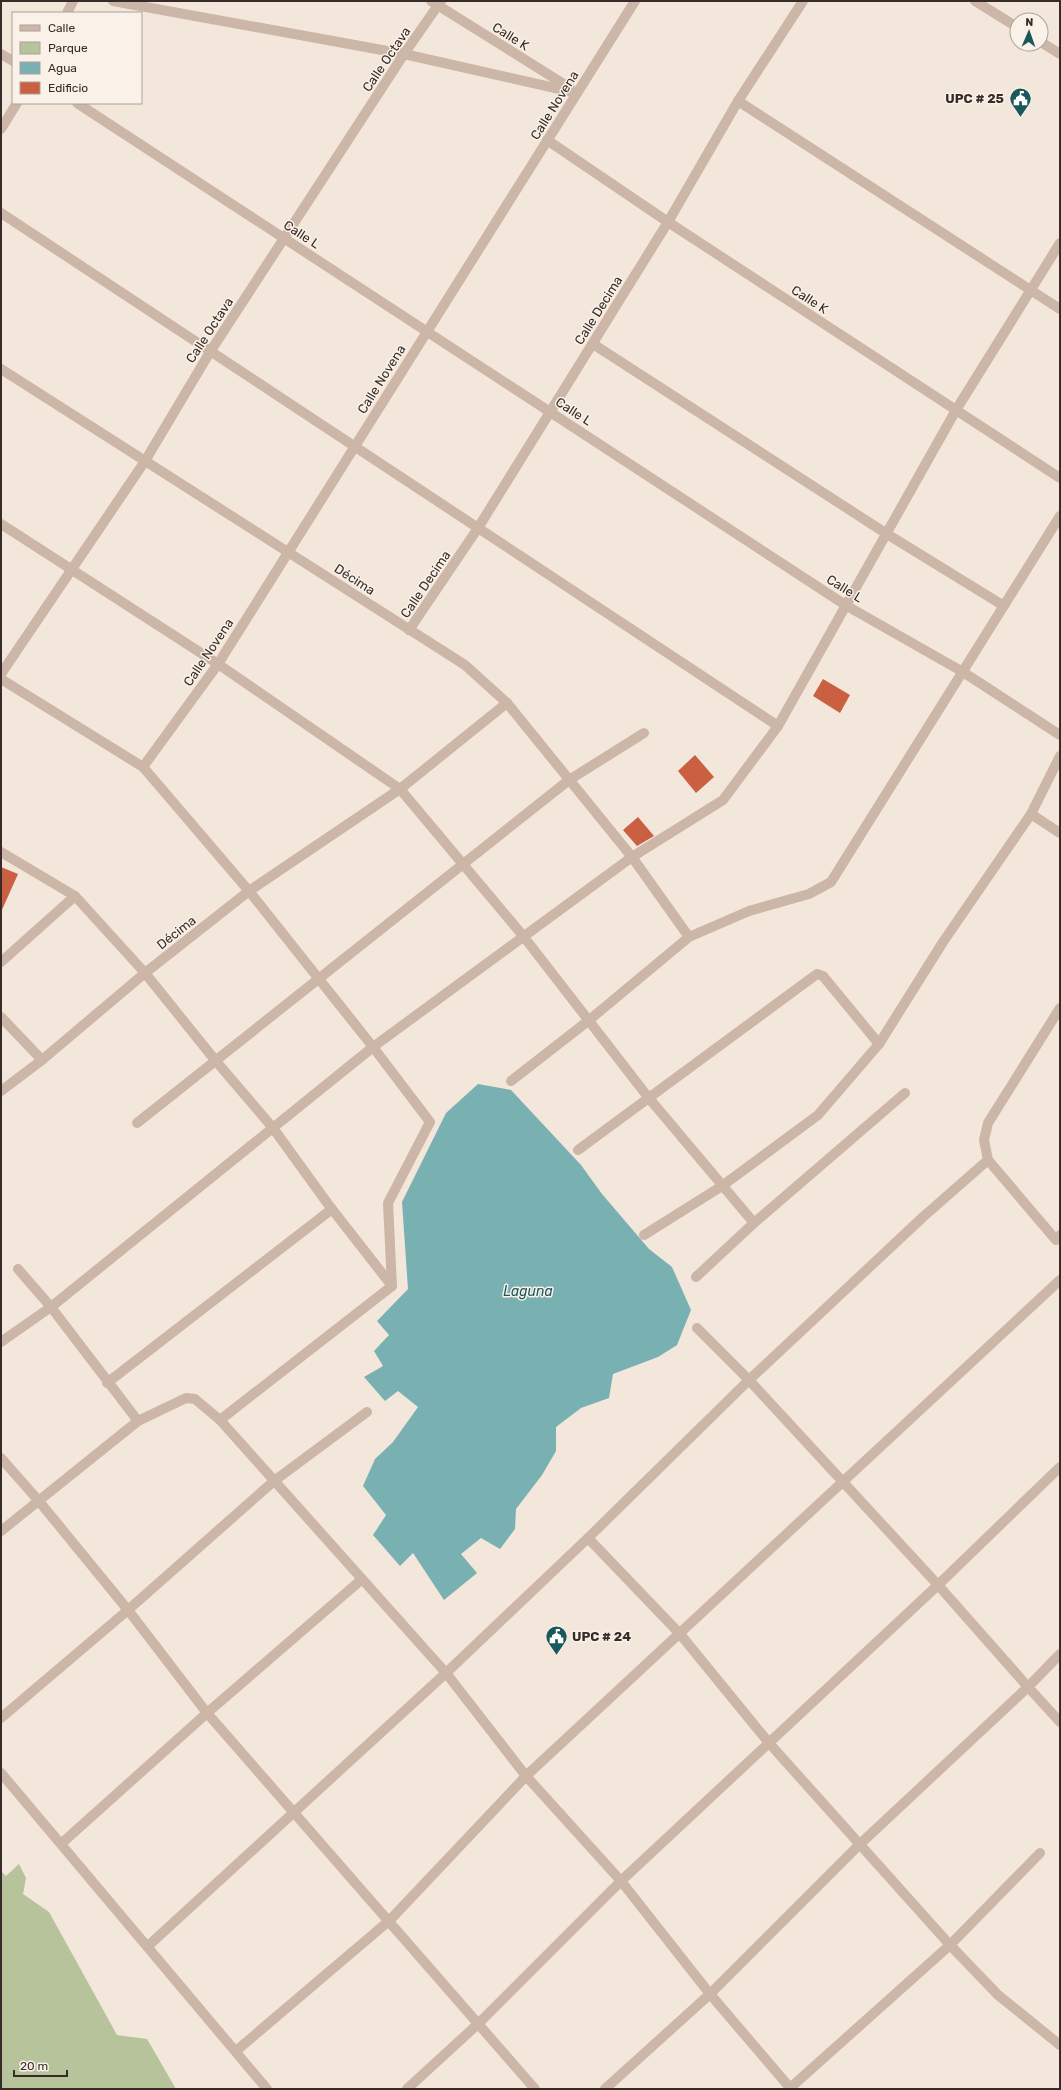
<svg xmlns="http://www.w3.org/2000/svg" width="1061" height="2090" viewBox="0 0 1061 2090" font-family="Rubik,sans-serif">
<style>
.green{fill:#b6c39b}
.water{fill:#79b0b1}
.building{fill:#ca5f42}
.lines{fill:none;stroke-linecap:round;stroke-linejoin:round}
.minor{stroke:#ccb6a7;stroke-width:10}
.labels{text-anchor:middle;stroke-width:3;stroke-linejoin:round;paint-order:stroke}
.street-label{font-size:13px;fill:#382c28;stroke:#faf1e8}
.poi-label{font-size:13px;font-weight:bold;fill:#382c28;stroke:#faf1e8;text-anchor:end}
.water-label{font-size:14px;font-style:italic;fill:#1b585b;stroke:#faf1e8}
</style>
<rect width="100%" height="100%" fill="#f3e7db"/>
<path class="green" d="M19,1864L26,1878L23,1894L49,1912L117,2035L147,2039L176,2089H1V1871L6,1876Z"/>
<path class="water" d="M478,1084L511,1090L581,1165L602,1194L649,1249L672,1267L691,1310L677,1345L658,1357L613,1374L609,1398L581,1408L556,1427V1451L542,1475L516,1509L515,1529L500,1549L481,1538L461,1554L477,1573L444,1600L413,1553L400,1566L373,1535L386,1515L363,1486L375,1459L393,1442L418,1407L398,1391L385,1401L364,1377L383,1366L374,1351L389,1335L377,1321L408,1289L402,1202L446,1113Z"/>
<g class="building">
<path d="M823,679L850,695L840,713L813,696Z"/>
<path d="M695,755L714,777L696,793L678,771Z"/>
<path d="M638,817L654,836L637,846L623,830Z"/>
<path d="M1,867L18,874L1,912Z"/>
</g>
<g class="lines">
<g class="minor">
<path d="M113,1L404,54L577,93"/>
<path d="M431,1L570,88"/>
<path d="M975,1L1017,27"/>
<path d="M67,13L73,1"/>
<path d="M1041,42L1060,54"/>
<path d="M1,54L13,61"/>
<path d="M738,101L1060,309"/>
<path d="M77,103L847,606L963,672L1060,735"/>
<path d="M1,129L17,103"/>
<path d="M547,140L668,222L1060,478"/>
<path d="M1,213L778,726"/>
<path d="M593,344L887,534L1004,606"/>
<path d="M1,369L465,665L507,703L632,857L689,937L749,911L809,894L831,882L1060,516"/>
<path d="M1,524L218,664L400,789L524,937L648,1097L754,1223"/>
<path d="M409,630L478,528L668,222L738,101L803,1"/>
<path d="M1,674L145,461L210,352L404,54L441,1"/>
<path d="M1,679L143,767L249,891L373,1047L430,1122L388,1203L392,1286"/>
<path d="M143,767L218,664L635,1"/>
<path d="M1031,814L1060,833"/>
<path d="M1,852L75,896L145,973L215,1060L273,1128L328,1204L392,1286"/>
<path d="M1,962L75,896"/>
<path d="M1060,1008L988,1123L984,1140L988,1160L1056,1240L1060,1235"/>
<path d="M1,1017L42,1060"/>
<path d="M511,1081L588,1021L689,937"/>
<path d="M1,1091L42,1060L145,973L249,891L400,789L507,703"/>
<path d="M137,1123L569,780L644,733"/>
<path d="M578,1150L817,974L823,976L879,1044"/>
<path d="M644,1235L722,1186L818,1115L879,1044L943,942L1031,814L1060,756"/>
<path d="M18,1269L51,1307L138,1421"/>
<path d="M696,1277L754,1223L905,1093"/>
<path d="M1,1342L51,1307L373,1047L632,857L723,800L778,726L956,410L1060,243"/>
<path d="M107,1383L332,1209"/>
<path d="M220,1420L392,1286"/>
<path d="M1,1458L38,1500L128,1610L207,1713L535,2089"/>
<path d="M1,1531L138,1421L186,1398L195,1399L220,1420L446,1673L526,1776L621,1881L710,1994L791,2089"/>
<path d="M588,1538L680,1634L769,1743L950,1945L998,1995L1060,2045"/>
<path d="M1060,1654L1028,1687L1060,1722"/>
<path d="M1,1718L128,1610L274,1481L367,1412"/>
<path d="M1,1773L267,2089"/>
<path d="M62,1843L207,1713L361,1580"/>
<path d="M148,1946L446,1673L588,1538L749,1380L923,1217L988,1160"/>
<path d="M236,2051L390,1920L526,1776L1060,1280"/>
<path d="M407,2089L479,2023L621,1881L938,1585L1060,1467"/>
<path d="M605,2089L710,1994L859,1845L1028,1687L938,1585L749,1380L697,1328"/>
<path d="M789,2089L950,1945L1040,1853"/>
</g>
</g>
<defs>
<symbol id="civic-pin" viewBox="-11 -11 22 30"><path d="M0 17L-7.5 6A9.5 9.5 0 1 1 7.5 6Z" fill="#1b585b" stroke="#faf1e8"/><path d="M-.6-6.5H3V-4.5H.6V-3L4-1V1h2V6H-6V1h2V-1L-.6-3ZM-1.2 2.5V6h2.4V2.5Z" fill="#fff"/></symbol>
</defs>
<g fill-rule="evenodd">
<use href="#civic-pin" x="1008" y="86" width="25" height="34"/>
<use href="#civic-pin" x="544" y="1624" width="25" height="34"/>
</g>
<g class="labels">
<g class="street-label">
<text transform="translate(511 36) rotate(32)" y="5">Calle K</text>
<text transform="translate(386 59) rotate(-56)" y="5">Calle Octava</text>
<text transform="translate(554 105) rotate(-58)" y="5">Calle Novena</text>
<text transform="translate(302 234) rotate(33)" y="5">Calle L</text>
<text transform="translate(810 299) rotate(33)" y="5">Calle K</text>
<text transform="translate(598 310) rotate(-58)" y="5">Calle Decima</text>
<text transform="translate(209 330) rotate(-57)" y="5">Calle Octava</text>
<text transform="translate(381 379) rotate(-58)" y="5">Calle Novena</text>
<text transform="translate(574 411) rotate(33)" y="5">Calle L</text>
<text transform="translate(355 579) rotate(33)" y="5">Décima</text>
<text transform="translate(425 584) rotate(-56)" y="5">Calle Decima</text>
<text transform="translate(845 588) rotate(32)" y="5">Calle L</text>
<text transform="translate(208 652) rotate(-56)" y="5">Calle Novena</text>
<text transform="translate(176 932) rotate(-38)" y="5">Décima</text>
</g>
<g class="poi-label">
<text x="1004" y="103">UPC # 25</text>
<text x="572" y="1641" text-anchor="start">UPC # 24</text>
</g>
<g class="water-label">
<text x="528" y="1296">Laguna</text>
</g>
</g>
<rect width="1061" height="2090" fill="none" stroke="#382c28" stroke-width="4"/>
<rect x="12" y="12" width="130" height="92" fill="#faf1e8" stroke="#aca29b"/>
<rect x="20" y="25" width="20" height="6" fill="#ccb6a7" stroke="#aca29b"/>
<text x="48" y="32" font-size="12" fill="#382c28">Calle</text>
<rect x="20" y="42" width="20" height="12" fill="#b6c39b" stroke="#aca29b"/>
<text x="48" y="52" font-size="12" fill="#382c28">Parque</text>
<rect x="20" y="62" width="20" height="12" fill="#79b0b1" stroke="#aca29b"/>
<text x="48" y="72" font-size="12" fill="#382c28">Agua</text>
<rect x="20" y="82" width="20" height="12" fill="#ca5f42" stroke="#aca29b"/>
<text x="48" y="92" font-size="12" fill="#382c28">Edificio</text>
<g transform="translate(1029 32) rotate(2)"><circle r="19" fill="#faf1e8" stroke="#aca29b"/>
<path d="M0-3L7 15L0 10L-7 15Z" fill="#1b585b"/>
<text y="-6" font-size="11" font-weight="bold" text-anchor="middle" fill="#382c28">N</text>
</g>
<path d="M14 2070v6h53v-6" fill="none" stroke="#382c28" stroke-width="2"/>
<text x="20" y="2070" font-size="12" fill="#382c28" stroke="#faf1e8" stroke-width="3" paint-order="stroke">20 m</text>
</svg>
